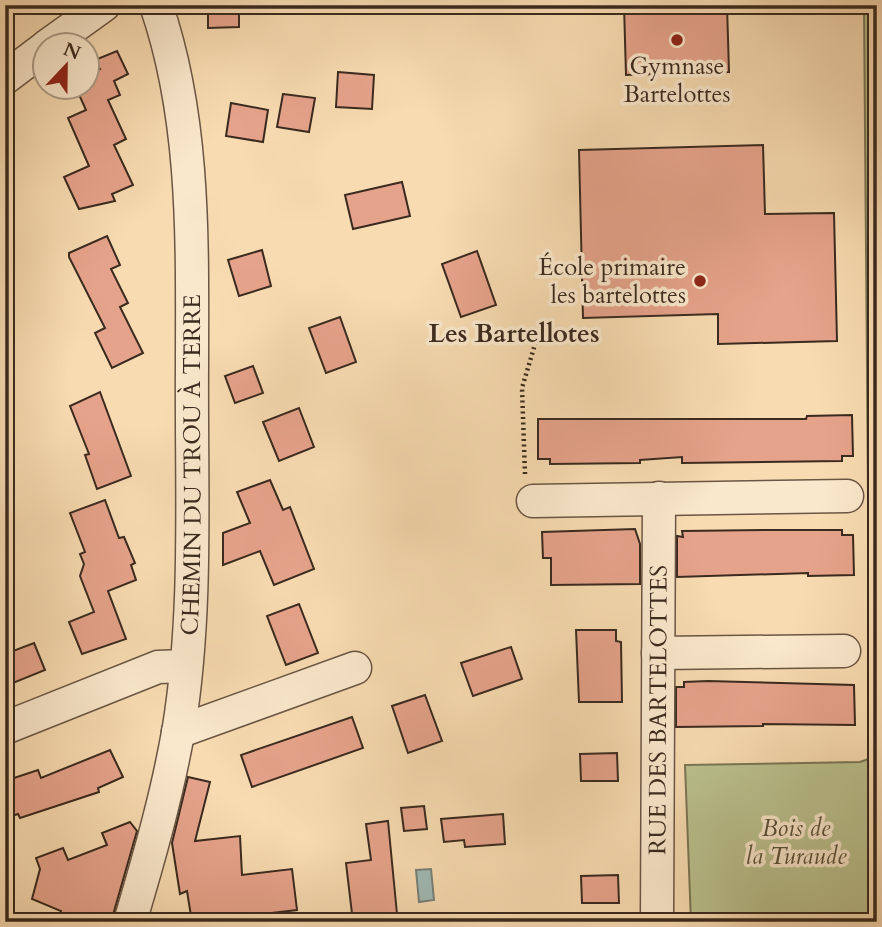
<svg xmlns="http://www.w3.org/2000/svg" width="882" height="927" viewBox="0 0 882 927" font-family="Cardo,serif">
<style>
.green{fill:#bac18e;stroke:#7a7656;stroke-width:2}
.water{fill:#a0b9b4;stroke:#778078;stroke-width:2}
.building{fill:#e6a38b;stroke:#3a2a1f;stroke-width:2}
.lines{fill:none;stroke-linecap:round;stroke-linejoin:round}
.minor-casing{stroke:#6a5644;stroke-width:35}
.path{stroke:#3a2a1f;stroke-width:4.5;stroke-dasharray:2 3.5;stroke-linecap:butt}
.minor{stroke:#fae8cc;stroke-width:32}
.poi-dot{fill:#8f2418;stroke:#fae8cc;stroke-width:2.5}
.labels{text-anchor:middle;stroke-width:7;stroke-linejoin:round;paint-order:stroke}
.poi-label{font-size:24px;fill:#3a2a1f;stroke:#fae8cc}
.street-label{font-size:24px;fill:#3a2a1f;stroke:#fae8cc}
.park-label{font-size:24px;font-style:italic;fill:#5a503b;stroke:#fae8cc}
.neighbourhood-label{font-size:26px;font-weight:bold;fill:#3a2a1f;stroke:#fae8cc}
</style>
<rect width="100%" height="100%" fill="#f8dbb1"/>
<filter id="stains"><feTurbulence type="fractalNoise" baseFrequency=".00286" numOctaves="4"/><feColorMatrix values="0 0 0 0 .2 0 0 0 0 .09 0 0 0 0 .02 0 0 0 .5 -.17"/></filter>
<radialGradient id="worn" r=".72"><stop offset=".6" stop-color="#630" stop-opacity="0"/><stop offset="1" stop-color="#630" stop-opacity=".3"/></radialGradient>
<g class="green">
<path d="M864,5H877V739L870,740Z"/>
<path d="M877,756V922H691L685,765L860,762Z"/>
</g>
<path class="water" d="M431,869L434,900L419,902L416,870Z"/>
<g class="building">
<path d="M208,5H239V27L208,28Z"/>
<path d="M624,5H727L729,72L626,75Z"/>
<path d="M117,51L128,74L114,81L120,95L108,100L126,139L114,145L133,185L112,194L115,201L79,209L64,177L89,166L68,118L86,110L76,88H88V75L100,69L95,60Z"/>
<path d="M338,72L374,75L372,109L336,107Z"/>
<path d="M283,94L315,98L309,132L277,127Z"/>
<path d="M231,103L268,110L263,142L226,136Z"/>
<path d="M763,145L765,214L834,213L837,341L718,344V314L583,318L579,150Z"/>
<path d="M402,182L410,216L353,229L345,195Z"/>
<path d="M107,236L120,265L111,269L128,303L120,307L143,353L112,368L95,333L105,328L69,257V253Z"/>
<path d="M262,250L271,286L239,296L228,260Z"/>
<path d="M477,251L496,305L461,317L442,264Z"/>
<path d="M340,317L356,362L326,373L309,328Z"/>
<path d="M253,366L263,393L235,403L225,376Z"/>
<path d="M100,392L131,476L97,489L85,455L89,454L70,406Z"/>
<path d="M299,408L314,447L279,461L263,422Z"/>
<path d="M852,415L853,456H842V461L682,463V457L640,460V463L550,464V459H538V419H806L807,416Z"/>
<path d="M270,480L283,510L290,507L314,569L274,585L260,551L223,565V533L250,523L237,492Z"/>
<path d="M105,500L119,538L124,537L135,563L131,565L136,580L108,591L126,639L82,654L69,622L94,612L80,576L84,564L80,554L85,552L70,513Z"/>
<path d="M635,529L640,544V584L551,585V558H543L542,532Z"/>
<path d="M764,530H842V535H853L854,575L808,576V573L677,577V536L683,537L682,531Z"/>
<path d="M299,604L318,653L286,665L267,616Z"/>
<path d="M576,630H616V641L621,642L622,702H579Z"/>
<path d="M34,643L45,670L13,683L5,654Z"/>
<path d="M511,647L522,679L473,696L461,663Z"/>
<path d="M708,681L854,685L855,725L763,724V726L676,727V687H684V682Z"/>
<path d="M425,695L442,741L408,753L392,706Z"/>
<path d="M352,717L363,748L252,787L241,755Z"/>
<path d="M110,750L123,777L98,788L99,792L20,818L18,814L5,818V781L38,770L41,778Z"/>
<path d="M617,753L618,781H581L580,754Z"/>
<path d="M188,777L210,782L195,841L240,836L242,875L292,869L297,910L221,919L222,922H192L187,891L180,894L172,843Z"/>
<path d="M424,806L427,829L404,831L401,808Z"/>
<path d="M503,814L505,844L465,847L464,840L444,842L441,819Z"/>
<path d="M388,821L397,914L380,916L381,922H353L346,863L371,860L366,824Z"/>
<path d="M130,822L137,831L111,922H58L61,911L32,899L40,869L36,858L63,848L68,860L107,845L102,833Z"/>
<path d="M618,875L619,903H582L581,876Z"/>
</g>
<g class="lines">
<defs>
<g id="minor">
<path d="M47,46L104,5"/>
<path d="M5,78L46,47"/>
<path d="M533,501L847,496"/>
<path d="M658,653L844,651"/>
<path d="M5,728L158,667L185,666"/>
<path d="M178,732L355,668"/>
<path id="s1" d="M130,922C149,858 168,792 179,727C198,609 191,486 192,367C192,246 196,121 156,5"/>
<path id="s2" d="M657,922L659,498"/>
</g>
</defs>
<use href="#minor" class="minor-casing"/>
<path class="path" d="M525,474L522,388L541,324"/>
<use href="#minor" class="minor"/>
</g>
<g class="poi-dot">
<circle cx="677" cy="40" r="7"/>
<circle cx="700" cy="281" r="7"/>
</g>
<g class="labels">
<g class="poi-label">
<text x="677" y="74">Gymnase<tspan x="677" dy="28">Bartelottes</tspan></text>
<text x="686" y="275" text-anchor="end">École primaire<tspan x="686" dy="28">les bartelottes</tspan></text>
</g>
<g class="street-label">
<text dy="8" stroke="none"><textPath href="#s1" startOffset="464">CHEMIN DU TROU À TERRE</textPath></text>
<text dy="8" stroke="none"><textPath href="#s2" startOffset="212">RUE DES BARTELOTTES</textPath></text>
</g>
<g class="park-label">
<text x="796" y="836">Bois de<tspan x="796" dy="28">la Turaude</tspan></text>
</g>
<g class="neighbourhood-label">
<text x="514" y="342">Les Bartellotes</text>
</g>
</g>
<rect width="882" height="927" fill="none" stroke="#f8dbb1" stroke-width="28"/>
<rect x="7" y="7" width="868" height="913" fill="none" stroke="#3a2a1f" stroke-width="3.5"/>
<rect x="14" y="14" width="854" height="899" fill="none" stroke="#3a2a1f" stroke-width="2"/>
<g transform="translate(66 66) rotate(22)"><circle r="33" fill="#fae8cc" stroke="#ad9c87" stroke-width="2"/>
<path d="M0-5L12 26L0 18L-12 26Z" fill="#8f2418"/>
<text y="-10" font-size="19" font-weight="bold" text-anchor="middle" fill="#3a2a1f">N</text>
</g>
<rect width="100%" height="100%" filter="url(#stains)"/>
<rect width="100%" height="100%" fill="url(#worn)"/>
</svg>
